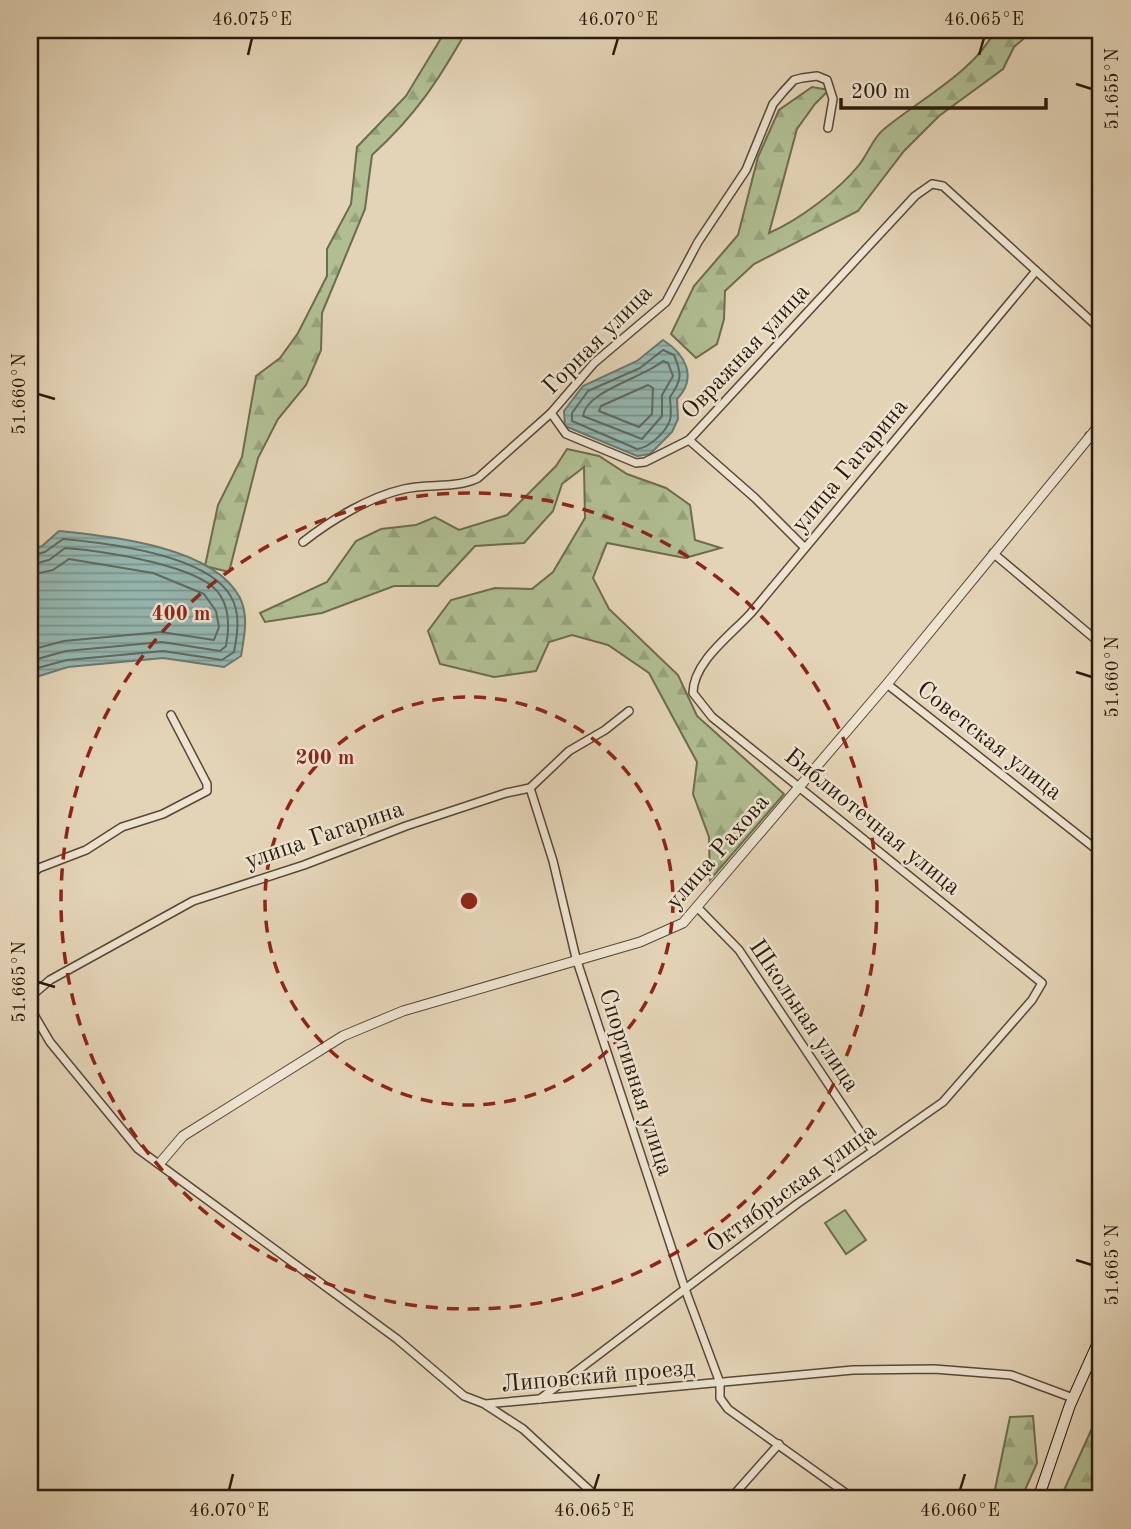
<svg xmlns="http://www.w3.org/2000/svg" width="1131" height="1529" viewBox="0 0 1131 1529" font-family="'Old Standard TT',serif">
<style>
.forest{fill:url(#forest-firs);stroke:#6c6c4e;stroke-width:2}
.pitch{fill:#b0be92;stroke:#6c6c4e;stroke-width:2}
.water{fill:url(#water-rules);stroke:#6a796f;stroke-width:2}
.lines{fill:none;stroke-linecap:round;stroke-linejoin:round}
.shore{stroke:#5f695e;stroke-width:2}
.minor-casing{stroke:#584835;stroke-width:10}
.tertiary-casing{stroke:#584835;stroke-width:11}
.secondary-casing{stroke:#291a0a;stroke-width:12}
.minor{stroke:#ede3d0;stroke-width:7}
.tertiary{stroke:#ede3d0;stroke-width:9}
.secondary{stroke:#ede3d0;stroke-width:10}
.ticks{fill:none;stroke:#291a0a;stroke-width:2.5}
.ring{fill:none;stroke:#8f2418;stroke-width:3.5;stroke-dasharray:12 9}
.labels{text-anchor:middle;stroke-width:5;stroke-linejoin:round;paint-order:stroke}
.street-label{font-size:24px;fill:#291a0a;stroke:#ede3d0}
.centre{fill:#8f2418;stroke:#ede3d0;stroke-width:3.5}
.ring-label{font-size:21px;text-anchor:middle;font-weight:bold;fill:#8f2418;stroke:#ede3d0;stroke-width:5;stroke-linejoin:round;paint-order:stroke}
.neatline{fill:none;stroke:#291a0a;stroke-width:2.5}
.ticks-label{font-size:18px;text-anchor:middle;fill:#291a0a}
</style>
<defs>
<pattern id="forest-firs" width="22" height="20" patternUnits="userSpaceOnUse" patternTransform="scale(1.75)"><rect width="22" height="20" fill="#b0be92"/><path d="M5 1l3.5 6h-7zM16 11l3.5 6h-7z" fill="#97a37d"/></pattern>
<pattern id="water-rules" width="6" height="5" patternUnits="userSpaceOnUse" patternTransform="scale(1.75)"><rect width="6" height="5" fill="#95b8b2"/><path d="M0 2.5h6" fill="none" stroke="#7a958f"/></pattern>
</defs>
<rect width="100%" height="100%" fill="#e4d4b7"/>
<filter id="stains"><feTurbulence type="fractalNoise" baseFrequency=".00286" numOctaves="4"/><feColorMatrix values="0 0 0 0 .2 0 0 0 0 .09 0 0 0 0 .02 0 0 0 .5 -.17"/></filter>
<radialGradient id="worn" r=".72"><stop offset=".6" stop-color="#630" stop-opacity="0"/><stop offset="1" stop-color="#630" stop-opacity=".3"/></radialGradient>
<g class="forest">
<path d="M446,30H467C438,81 416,115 372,155L365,209L322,313L321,350L306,385L278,419L258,458L229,572L205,566L218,505L242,457L256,376L280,358L298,333L327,276V249L351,204L357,147L406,96Z"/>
<path d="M995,30H1034L1014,47L1003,69L939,116L904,151L858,211L754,264L725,291L724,319L717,344L696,358L671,334L694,286L738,235L758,157L779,110L812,87L829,90L815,104L797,129L769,233C799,220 839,190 859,165C868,154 873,138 883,130C917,101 976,71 995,30Z"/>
<path d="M567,449L599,456L627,474L666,488L690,505L695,540L721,548L685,558L607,543L593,578L609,609L678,675L697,716L784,794L710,880L709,837L693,794L697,762L649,673L608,645L572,635L549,642L536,671L494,677L440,664L428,631L451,600L495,588L532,589L553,572L585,518L584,467L562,484L553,511L524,543L475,546L438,586H394L322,613L265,622L260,613L327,582L356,541L381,529L416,525L435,517L459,530L507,515L556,466Z"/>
<path d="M1033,1416L1037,1463L1021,1499H993L1010,1417Z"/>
<path d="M1093,1426C1104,1459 1101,1468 1089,1499H1060Z"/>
</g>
<path class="pitch" d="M845,1210L866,1240L846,1254L825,1223Z"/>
<g class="water">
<path d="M663,340C685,354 698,377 677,399L678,419L672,432L650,454L637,456L565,426L564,411L583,386L637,361Z"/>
<path d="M59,531C111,536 214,547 240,598C249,616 244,638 241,656L224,667L163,658L68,667L30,679V550L42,546Z"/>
</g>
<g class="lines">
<g class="shore">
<path d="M663,350L674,355C682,374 682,380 670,397C670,404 672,413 670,420C666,432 649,448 637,449L572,421V413L588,391L640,368Z"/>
<path d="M663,361L668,363L673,376L662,395V416L642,439L583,416C586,391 643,378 663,361Z"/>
<path d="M648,385L653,388L652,414L639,427L599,411L601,406Z"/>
<path d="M30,556L45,552L63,539C107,543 216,555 234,603C240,619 237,636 234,652L222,660L163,651L67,660L30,670"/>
<path d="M30,565L49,560L65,548C103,551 182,563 212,586C230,601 230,625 226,646L220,651L162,642L66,651L30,661"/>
<path d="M30,575L53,570L69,559L153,573L204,594L216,611L219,627L214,640L161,632L64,641L30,650"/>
</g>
<defs>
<g id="minor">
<path d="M551,413L566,434L636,463L645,462L689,440"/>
<path d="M1089,436L1101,447"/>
<path d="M303,542C331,520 369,497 404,489C429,483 455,489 478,478L551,413L594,363L666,302L698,242L746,170L773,104L783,92L794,80L802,78L817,76L827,80L833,99L828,128"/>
<path d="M804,547L755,498L689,440L915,196L932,184L943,186L1101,330"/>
<path d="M993,553L1101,644"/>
<path d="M887,684L1101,853"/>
<path d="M530,788L553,861L576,958L685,1289L720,1383V1398L728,1409L854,1499"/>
<path d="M30,876L39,868L86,850L122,827L163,814L207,791V784L171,715"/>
<path d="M697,907L739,950L873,1151"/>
<path d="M30,997L50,980L193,901L304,865L406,826L506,793L530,788L569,751L605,730L629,711"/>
<path d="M30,1008L50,1042L138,1149L397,1339L464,1396L485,1404L853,1370L934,1369L1011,1375L1073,1398"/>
<path d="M1092,1355L1101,1361"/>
<path d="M540,1399L797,1204L943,1102L1032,1000L1042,983L712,717L693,693C693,662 731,635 751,613L1036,271"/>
<path d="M486,1405L523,1429L599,1499"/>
<path d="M730,1499L779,1444"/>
</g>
<path id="tertiary" d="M160,1163L183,1136L343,1036L403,1011L640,942L683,923L887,684L1101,423"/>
<path id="secondary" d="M1038,1499L1070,1405L1101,1336"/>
</defs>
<use href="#minor" class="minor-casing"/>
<use href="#tertiary" class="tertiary-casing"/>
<use href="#secondary" class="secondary-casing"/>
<use href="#minor" class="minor"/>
<use href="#tertiary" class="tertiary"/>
<use href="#secondary" class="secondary"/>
</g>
<path class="ticks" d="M248,55L252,38M613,55L618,38M979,55L984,38M1076,84L1092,89M38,394L55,399M1076,672L1092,677M38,982L55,987M1076,1260L1092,1265M229,1490L233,1474M594,1490L599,1474M960,1490L965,1474"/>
<g class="ring">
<circle cx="469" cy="901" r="204"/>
<circle cx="469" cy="901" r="408"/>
</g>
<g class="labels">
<g class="street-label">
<text transform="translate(597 339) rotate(-45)" y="8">Горная улица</text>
<text transform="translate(745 351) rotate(-47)" y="8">Овражная улица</text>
<text transform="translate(849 465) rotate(-50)" y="8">улица Гагарина</text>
<text transform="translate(990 740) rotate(38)" y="8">Советская улица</text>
<text transform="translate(873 821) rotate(39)" y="8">Библиотечная улица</text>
<text transform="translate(324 834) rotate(-19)" y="8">улица Гагарина</text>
<text transform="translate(717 851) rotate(-49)" y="8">улица Рахова</text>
<text transform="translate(805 1015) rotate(56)" y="8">Школьная улица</text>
<text transform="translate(637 1082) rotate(72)" y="8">Спортивная улица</text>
<text transform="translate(791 1187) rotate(-36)" y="8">Октябрьская улица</text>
<text transform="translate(598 1375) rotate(-5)" y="8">Липовский проезд</text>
</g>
</g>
<circle cx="469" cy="901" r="10" class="centre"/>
<g class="ring-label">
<text x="181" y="620">400 m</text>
<text x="325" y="764">200 m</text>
</g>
<rect width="1131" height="1529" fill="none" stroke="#e4d4b7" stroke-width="77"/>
<path d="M841 98v10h205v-10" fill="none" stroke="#291a0a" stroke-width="3.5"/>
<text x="851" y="98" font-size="21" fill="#291a0a" stroke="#ede3d0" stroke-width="5" paint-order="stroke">200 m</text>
<rect x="38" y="38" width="1054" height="1452" class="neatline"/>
<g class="ticks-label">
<text x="252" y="25">46.075°E</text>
<text x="618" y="25">46.070°E</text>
<text x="984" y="25">46.065°E</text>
<text transform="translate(1112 89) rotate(-90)" y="6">51.655°N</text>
<text transform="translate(19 394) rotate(-90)" y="6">51.660°N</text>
<text transform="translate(1112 677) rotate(-90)" y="6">51.660°N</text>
<text transform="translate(19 982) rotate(-90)" y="6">51.665°N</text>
<text transform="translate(1112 1265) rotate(-90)" y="6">51.665°N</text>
<text x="229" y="1516">46.070°E</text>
<text x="594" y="1516">46.065°E</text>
<text x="960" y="1516">46.060°E</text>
</g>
<rect width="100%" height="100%" filter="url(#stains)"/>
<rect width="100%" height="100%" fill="url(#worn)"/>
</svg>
